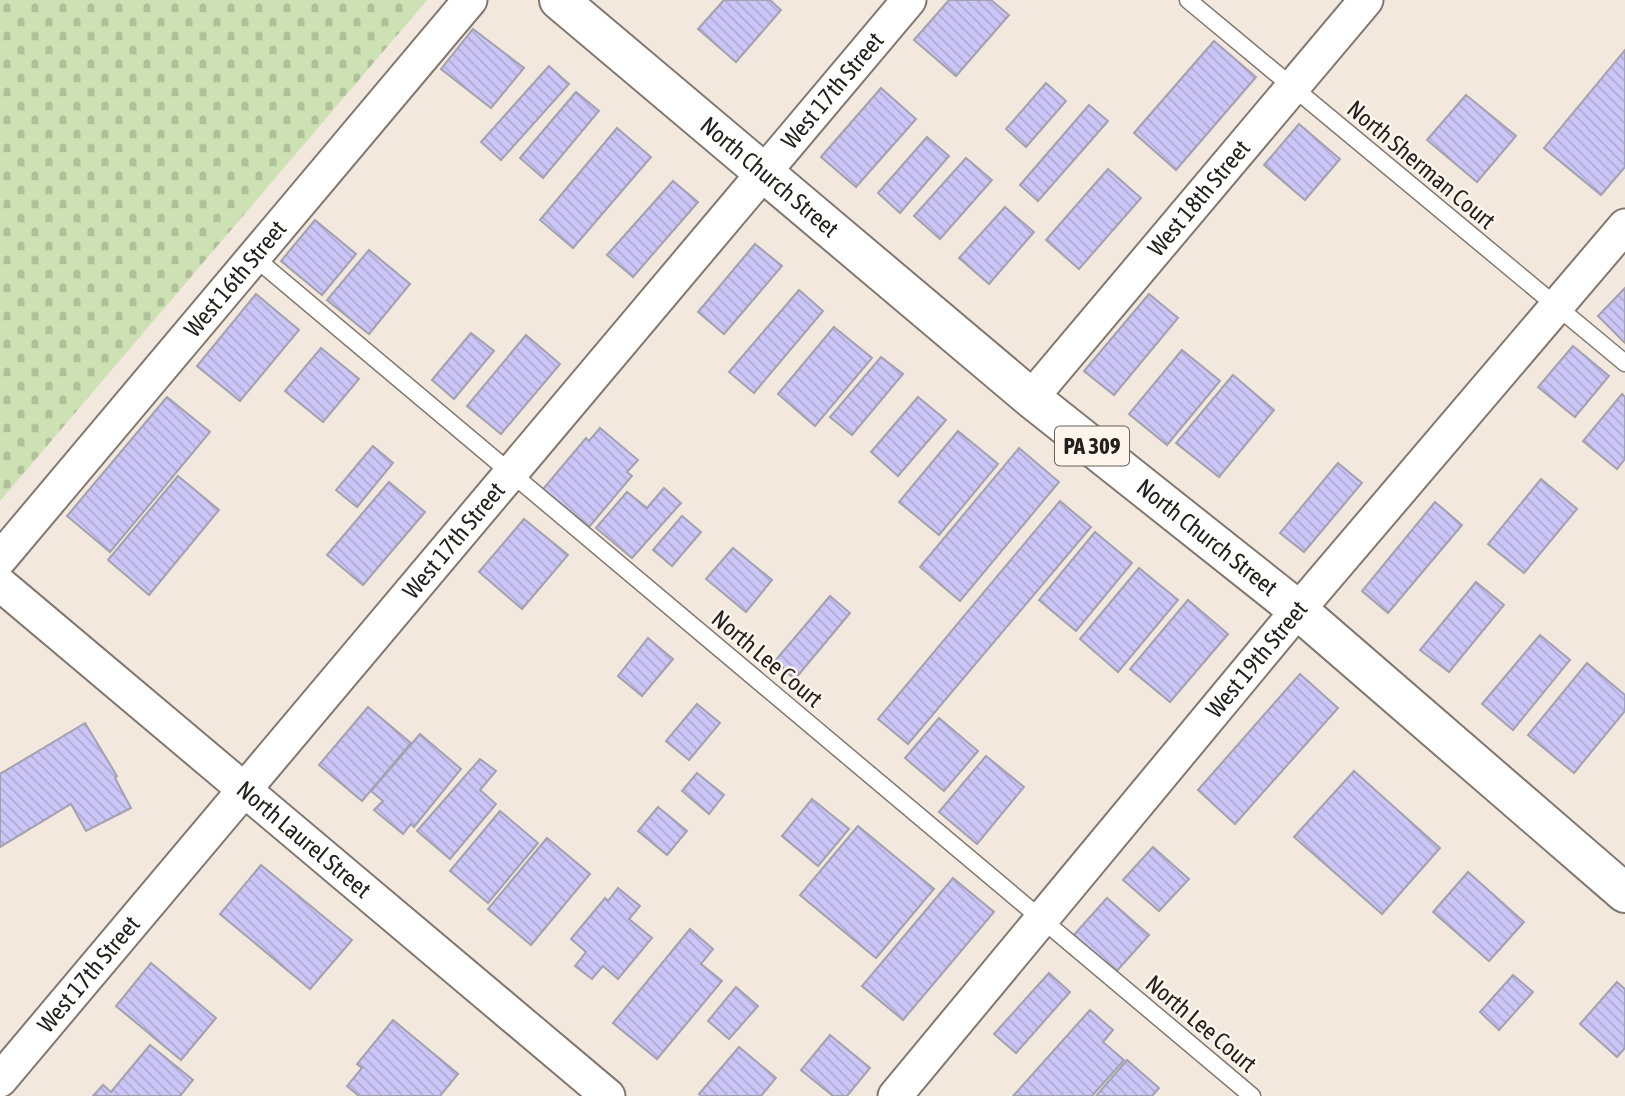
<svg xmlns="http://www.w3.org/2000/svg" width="1625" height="1096" viewBox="0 0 1625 1096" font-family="'Asap Condensed',sans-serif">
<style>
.cemetery{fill:url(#cemetery-stones)}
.building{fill:url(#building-back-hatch);stroke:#a2a1ae;stroke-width:2}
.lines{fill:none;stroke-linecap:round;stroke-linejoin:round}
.service-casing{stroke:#82786f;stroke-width:19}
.minor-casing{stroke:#82786f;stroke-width:37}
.primary-casing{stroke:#82786f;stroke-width:42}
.service{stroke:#fff;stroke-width:16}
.minor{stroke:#fff;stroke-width:33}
.primary{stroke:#fff;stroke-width:38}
.labels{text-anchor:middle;stroke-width:5;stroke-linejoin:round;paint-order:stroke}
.shield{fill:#fef5ed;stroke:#65605b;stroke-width:2}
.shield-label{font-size:23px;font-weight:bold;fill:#24201d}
.street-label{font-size:24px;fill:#24201d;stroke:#fef5ed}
</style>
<defs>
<pattern id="cemetery-stones" width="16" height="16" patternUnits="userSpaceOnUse" patternTransform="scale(1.75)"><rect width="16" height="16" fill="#cde1b4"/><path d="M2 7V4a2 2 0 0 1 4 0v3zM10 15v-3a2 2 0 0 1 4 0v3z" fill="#b0c19a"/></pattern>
<pattern id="building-back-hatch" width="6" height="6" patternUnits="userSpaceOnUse" patternTransform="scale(1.75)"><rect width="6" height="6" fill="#cbc6f7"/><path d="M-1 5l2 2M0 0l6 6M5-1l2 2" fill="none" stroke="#aeaad3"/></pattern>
</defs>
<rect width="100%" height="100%" fill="#f3e8dd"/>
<path class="cemetery" d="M0,0H427L0,501Z"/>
<g class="building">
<path d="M724,0H770L781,10L736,62L698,29Z"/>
<path d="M949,0H991L1009,15L956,76L914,40Z"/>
<path d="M473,29L524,68L491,108L441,69Z"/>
<path d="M1214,41L1256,77L1176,170L1134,133Z"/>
<path d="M1625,50V167L1601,195L1544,148Z"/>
<path d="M549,66L569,84L501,160L481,142Z"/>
<path d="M1046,83L1066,101L1026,147L1006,129Z"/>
<path d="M881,88L916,119L856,187L821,157Z"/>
<path d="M576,92L599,111L543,178L520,158Z"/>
<path d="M1466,95L1516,136L1477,182L1427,140Z"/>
<path d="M1089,105L1108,121L1038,201L1020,185Z"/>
<path d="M1299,124L1340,159L1305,200L1264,165Z"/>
<path d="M617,128L651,157L573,248L540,220Z"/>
<path d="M927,137L949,156L900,213L878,193Z"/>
<path d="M966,158L992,180L940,239L914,216Z"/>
<path d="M1108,169L1141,198L1079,269L1046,240Z"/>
<path d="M673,181L698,202L633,277L607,255Z"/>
<path d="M1005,207L1034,232L989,284L959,258Z"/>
<path d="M315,220L356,254L322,295L281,261Z"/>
<path d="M755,244L782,266L724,334L698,312Z"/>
<path d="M369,250L410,284L369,334L327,300Z"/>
<path d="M1625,288V343L1598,316Z"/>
<path d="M799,290L823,311L754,393L729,372Z"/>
<path d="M256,294L299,330L240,401L197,366Z"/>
<path d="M1149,294L1178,318L1114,395L1084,371Z"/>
<path d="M834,327L872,358L815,426L778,394Z"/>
<path d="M471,333L494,351L454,399L432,380Z"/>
<path d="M526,335L560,364L501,434L467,406Z"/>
<path d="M1573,346L1609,376L1575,417L1538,387Z"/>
<path d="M321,348L359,379L323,422L285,391Z"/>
<path d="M1182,350L1220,381L1167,445L1129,414Z"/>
<path d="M881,357L903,374L852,435L830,417Z"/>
<path d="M1233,375L1274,410L1219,477L1176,443Z"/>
<path d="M1622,394L1625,397V459L1617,469L1583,441Z"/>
<path d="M167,397L210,432L110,552L67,516Z"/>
<path d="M918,397L946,420L898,476L871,452Z"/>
<path d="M600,428L638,460L627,472L632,476L589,527L543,489L586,438L589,441Z"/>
<path d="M958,431L998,464L939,535L899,502Z"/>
<path d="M373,446L393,463L357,507L336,490Z"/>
<path d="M1019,448L1059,482L960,601L920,567Z"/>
<path d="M1338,463L1362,483L1304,552L1280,533Z"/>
<path d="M178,476L219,510L149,595L108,560Z"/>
<path d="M1541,479L1577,509L1524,573L1488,544Z"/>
<path d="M389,482L425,512L363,585L327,555Z"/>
<path d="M664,488L681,503L632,558L596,528L627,492L647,508Z"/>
<path d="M1060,501L1091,527L908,744L878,719Z"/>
<path d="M1435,502L1462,525L1388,613L1362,591Z"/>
<path d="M682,516L701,532L672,566L653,550Z"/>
<path d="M524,519L568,555L522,609L479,572Z"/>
<path d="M1095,532L1132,563L1076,631L1039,600Z"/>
<path d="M733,548L772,580L746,612L706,579Z"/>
<path d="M1139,568L1178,600L1118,672L1080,639Z"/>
<path d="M1476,582L1504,605L1449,672L1420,650Z"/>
<path d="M830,596L850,613L795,679L774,662Z"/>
<path d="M1188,600L1228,634L1170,702L1130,669Z"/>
<path d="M1540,635L1570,660L1513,730L1482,704Z"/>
<path d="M648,638L673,659L642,696L618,676Z"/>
<path d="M1587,663L1625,695V711L1574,773L1528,735Z"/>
<path d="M1300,674L1338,708L1235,824L1198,790Z"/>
<path d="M697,704L720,723L689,760L666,741Z"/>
<path d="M368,707L411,743L362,801L319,765Z"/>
<path d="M939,718L978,751L944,791L905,758Z"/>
<path d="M85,723L117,776L115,778L131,808L86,831L71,804L0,847V774Z"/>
<path d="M420,734L461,769L414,827L411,824L403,834L374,810L383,801L371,791Z"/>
<path d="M986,756L1024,787L977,844L939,812Z"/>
<path d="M480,759L496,771L480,790L496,804L450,859L417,831Z"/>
<path d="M1354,771L1440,848L1382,914L1294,837Z"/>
<path d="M697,773L724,795L709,814L682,791Z"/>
<path d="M812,799L849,829L818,866L782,836Z"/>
<path d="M658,807L687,831L667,855L638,831Z"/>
<path d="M500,811L538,843L488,903L450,871Z"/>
<path d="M858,826L934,889L876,958L800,895Z"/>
<path d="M547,838L590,874L531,945L488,909Z"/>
<path d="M1153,847L1189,879L1159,911L1123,880Z"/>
<path d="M261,865L352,940L310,989L220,914Z"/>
<path d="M1468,872L1524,922L1489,961L1433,912Z"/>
<path d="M953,878L994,912L903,1020L862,986Z"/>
<path d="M618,888L640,906L629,919L652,938L618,979L603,966L592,979L575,966L586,952L571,939L605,898L608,901Z"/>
<path d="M1107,898L1149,935L1115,973L1073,936Z"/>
<path d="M690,929L713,949L701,964L722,981L657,1059L613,1023Z"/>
<path d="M151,963L216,1018L181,1060L116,1006Z"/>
<path d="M1049,973L1070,992L1016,1053L994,1034Z"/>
<path d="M1513,975L1533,992L1499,1030L1480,1012Z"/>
<path d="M1617,982L1625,989V1048L1617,1057L1580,1024Z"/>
<path d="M736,987L758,1006L729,1039L708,1021Z"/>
<path d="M1090,1010L1113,1030L1103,1042L1124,1060L1092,1096H1013Z"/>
<path d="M393,1020L458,1074L440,1096H359L347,1086L362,1068L357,1064Z"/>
<path d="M830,1035L870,1068L847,1096H833L801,1070Z"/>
<path d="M150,1045L193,1080L180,1096H93L103,1085L111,1092Z"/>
<path d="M739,1047L776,1078L761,1096H701L699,1094Z"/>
<path d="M1127,1060L1159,1088L1152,1096H1096Z"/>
</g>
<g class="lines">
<defs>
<g id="service">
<path d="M1188,0L1625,363"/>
<path d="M254,257L1252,1096"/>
</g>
<g id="minor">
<path id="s1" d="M1031,398L1366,0"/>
<path id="s2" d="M0,559L470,0"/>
<path id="s3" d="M0,584L608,1096"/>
<path id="s4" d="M0,1080L909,0"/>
<path id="s5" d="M895,1096L1298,610L1625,226"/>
</g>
<g id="primary">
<path id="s6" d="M559,0L1031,398L1298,610L1625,893"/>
</g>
</defs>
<use href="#service" class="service-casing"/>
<use href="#minor" class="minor-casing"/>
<use href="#primary" class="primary-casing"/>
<use href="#service" class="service"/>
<use href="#minor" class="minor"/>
<use href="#primary" class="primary"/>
</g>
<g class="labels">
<rect class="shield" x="1055" y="426.5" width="74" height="39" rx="5"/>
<g class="shield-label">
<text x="1092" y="454">PA 309</text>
</g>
<g class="street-label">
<text dy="8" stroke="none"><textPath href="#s4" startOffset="1293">West 17th Street</textPath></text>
<text transform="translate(1421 165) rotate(40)" y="8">North Sherman Court</text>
<text dy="8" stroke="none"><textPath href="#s6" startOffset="275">North Church Street</textPath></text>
<text dy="8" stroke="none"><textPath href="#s1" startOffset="261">West 18th Street</textPath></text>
<text dy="8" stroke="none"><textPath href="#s2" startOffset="366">West 16th Street</textPath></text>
<text dy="8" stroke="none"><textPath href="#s6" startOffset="842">North Church Street</textPath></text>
<text dy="8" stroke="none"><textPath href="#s4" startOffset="705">West 17th Street</textPath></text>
<text transform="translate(767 659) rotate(40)" y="8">North Lee Court</text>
<text dy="8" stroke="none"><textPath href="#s5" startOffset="567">West 19th Street</textPath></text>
<text dy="8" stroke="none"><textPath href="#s3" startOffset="397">North Laurel Street</textPath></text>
<text dy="8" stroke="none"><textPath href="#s4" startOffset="138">West 17th Street</textPath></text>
<text transform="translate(1201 1024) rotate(40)" y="8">North Lee Court</text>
</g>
</g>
</svg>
